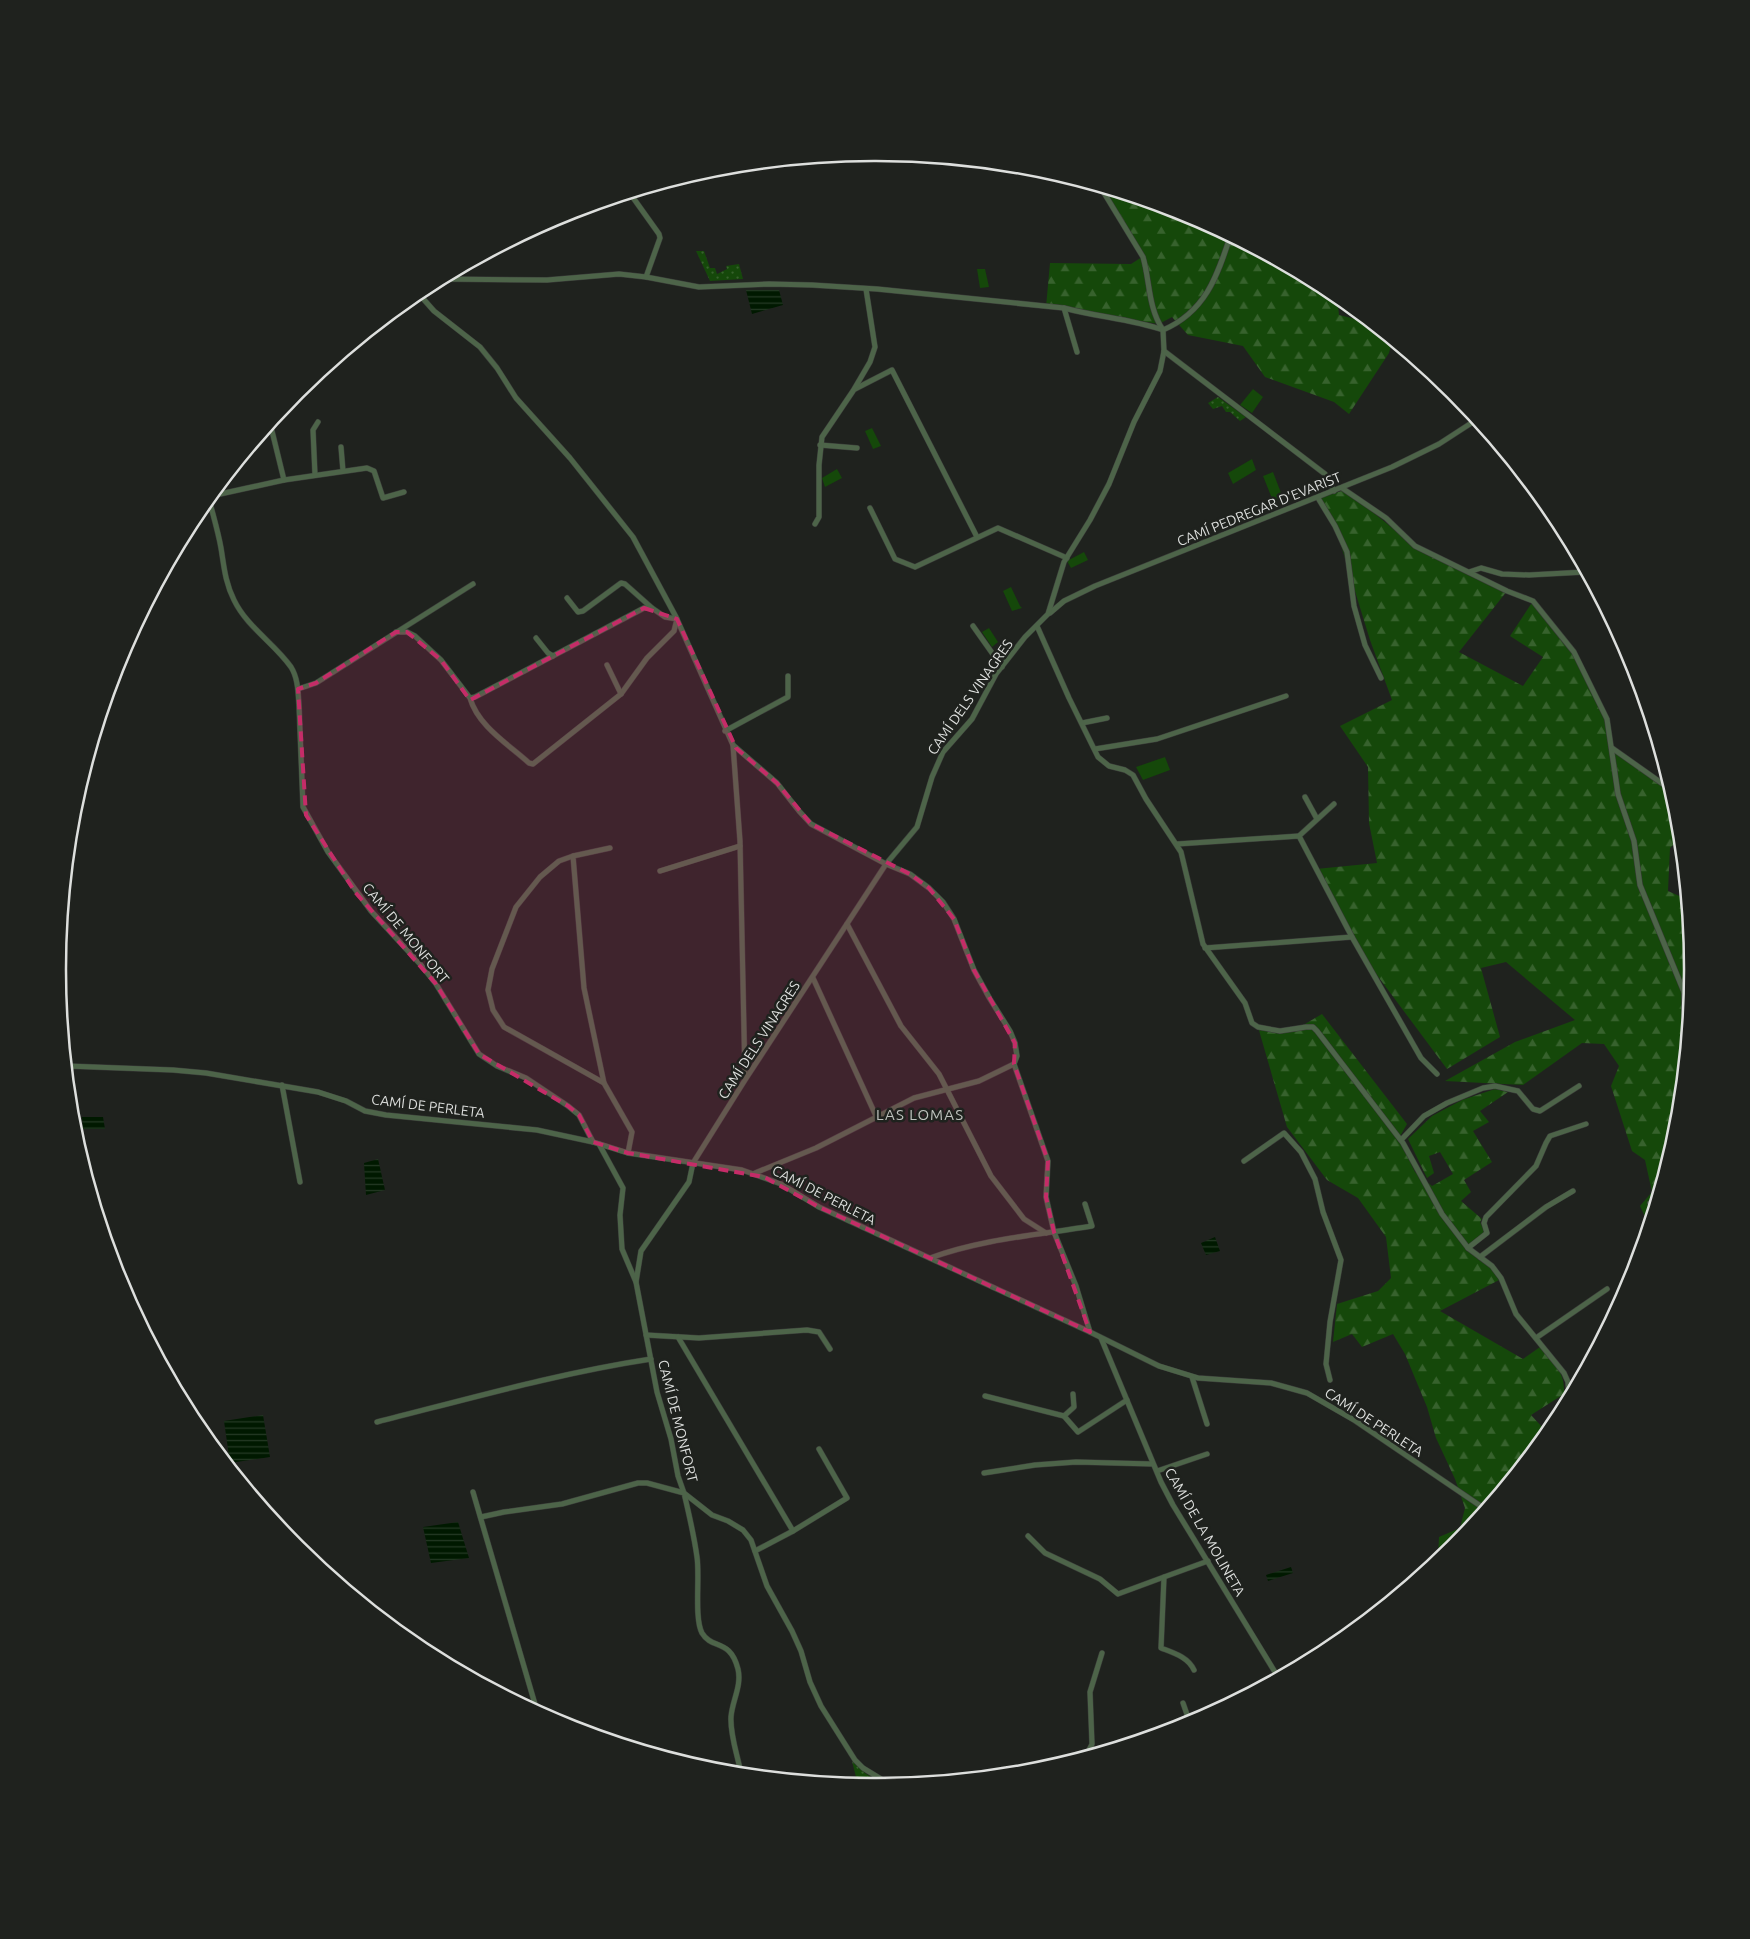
<svg xmlns="http://www.w3.org/2000/svg" width="1750" height="1939" viewBox="0 0 1750 1939" font-family="Ubuntu,sans-serif">
<style>
.grass{fill:url(#grass-dots)}
.forest{fill:url(#forest-firs)}
.pitch{fill:#15480a}
.water{fill:url(#water-rules)}
.lines{fill:none;stroke-linecap:round;stroke-linejoin:round}
.minor-casing{stroke:#3a3c39;stroke-width:6}
.minor{stroke:#4d6449;stroke-width:5}
.marked{fill:#c52c68;fill-opacity:0.2;stroke:#c52c68;stroke-width:4;stroke-dasharray:10 6;stroke-linejoin:round}
.labels{text-anchor:middle;stroke-width:5;stroke-linejoin:round;paint-order:stroke}
.street-label{font-size:14px;fill:#dddfdd;stroke:#1f221e}
.neighbourhood-label{font-size:15px;letter-spacing:1px;fill:#c0c4bf;stroke:#1f221e}
.rim{fill:none;stroke:#dddfdd;stroke-width:2.5}
</style>
<defs>
<pattern id="grass-dots" width="8" height="8" patternUnits="userSpaceOnUse" patternTransform="scale(1.25)"><rect width="8" height="8" fill="#15480a"/><path d="M2 2h.1M6 6h.1" fill="none" stroke="#37622d" stroke-width="1.8" stroke-linecap="round"/></pattern>
<pattern id="forest-firs" width="22" height="20" patternUnits="userSpaceOnUse" patternTransform="scale(1.25)"><rect width="22" height="20" fill="#15480a"/><path d="M5 1l3.5 6h-7zM16 11l3.5 6h-7z" fill="#37622d"/></pattern>
<pattern id="water-rules" width="6" height="5" patternUnits="userSpaceOnUse" patternTransform="scale(1.25)"><rect width="6" height="5" fill="#001900"/><path d="M0 2.5h6" fill="none" stroke="#253a25"/></pattern>
</defs>
<rect width="100%" height="100%" fill="#1f221e"/>
<g class="grass">
<path d="M696,251H704L710,268H715L717,274L727,269L726,266L739,264L743,279L710,281Z"/>
<path d="M1218,397L1246,417L1240,421L1230,412H1226L1222,406L1213,409L1208,403Z"/>
<path d="M852,1761L865,1773L885,1786L858,1785Z"/>
</g>
<g class="forest">
<path d="M1101,188L1188,214L1329,290L1337,296L1339,315L1368,322L1392,341L1389,353L1349,414L1334,402L1265,377L1243,346L1188,335L1172,317L1159,324L1046,307L1050,263L1131,264L1142,257Z"/>
<path d="M1345,490L1415,546L1507,591L1459,652L1523,686L1543,657L1510,636L1533,601L1574,652L1607,719L1614,751C1627,759 1665,779 1671,792C1678,806 1678,823 1680,838L1670,848L1668,891L1686,899L1692,970L1691,989L1684,992L1685,1041L1677,1129L1648,1223L1640,1206L1652,1192L1645,1160L1632,1151L1611,1086L1619,1066L1604,1044L1582,1043L1523,1085L1445,1081L1515,1042L1575,1020L1506,962L1481,968L1500,1037L1447,1069L1365,959L1316,869L1377,863L1369,823L1368,767L1340,726L1392,700L1370,640L1335,526L1318,498Z"/>
<path d="M1322,1014L1407,1124L1399,1138L1415,1172L1432,1186L1453,1174L1440,1152L1429,1156L1434,1173L1427,1178L1408,1139L1432,1116L1462,1100L1495,1089L1508,1092L1480,1111L1489,1122L1473,1131L1492,1162L1464,1180L1471,1192L1461,1201L1482,1219L1480,1222L1486,1234L1466,1250L1492,1266L1499,1280L1440,1311L1523,1359L1540,1347C1555,1364 1565,1371 1564,1394L1531,1415L1543,1428L1550,1429L1453,1548L1441,1557H1438L1439,1537L1460,1528L1465,1508L1455,1479L1436,1438L1427,1407L1405,1354L1393,1334L1362,1347L1352,1334L1333,1342L1337,1304L1378,1291L1391,1278L1386,1237L1358,1198L1327,1180L1287,1127L1258,1027L1279,1033L1305,1024Z"/>
</g>
<g class="pitch">
<path d="M977,269H985L989,287L980,288Z"/>
<path d="M1253,389L1263,397L1252,413L1240,405Z"/>
<path d="M872,428L881,446L873,449L865,431Z"/>
<path d="M1252,459L1256,470L1233,484L1228,473Z"/>
<path d="M837,469L842,478L825,487L822,478Z"/>
<path d="M1273,472L1283,498L1273,501L1263,476Z"/>
<path d="M1084,552L1088,560L1071,568L1067,561Z"/>
<path d="M1011,587L1020,606L1022,608L1012,611L1003,591Z"/>
<path d="M989,628L998,642L992,647L982,632Z"/>
<path d="M1165,757L1170,770L1143,780L1136,767Z"/>
</g>
<g class="water">
<path d="M746,290H779L783,305L752,314Z"/>
<path d="M82,1117H103L105,1129H83Z"/>
<path d="M378,1159L385,1190L366,1195L364,1163Z"/>
<path d="M1215,1237L1220,1251L1206,1255L1201,1243Z"/>
<path d="M263,1415L270,1457L230,1463L224,1421Z"/>
<path d="M458,1522L469,1558L431,1563L423,1527Z"/>
<path d="M1291,1567L1293,1573L1268,1581L1266,1575Z"/>
</g>
<g class="lines">
<defs>
<g id="minor">
<path d="M1101,188L1143,257C1150,281 1148,308 1163,330"/>
<path d="M633,193L634,199L659,234L660,238L646,277"/>
<path d="M441,279L547,280L619,274L646,277L699,287L769,284L812,285L877,289L1064,308C1097,317 1131,319 1163,330"/>
<path d="M418,293L434,311L480,347L497,368L516,398L570,458L633,537L676,617L733,745L777,783L799,811L811,824L886,864L910,874L929,888L943,902L954,919L974,970L990,999L1010,1031L1015,1043L1017,1056L1014,1064L1048,1161L1046,1197L1054,1232L1076,1286L1090,1332"/>
<path d="M1064,308L1077,352"/>
<path d="M1164,351L1325,474L1334,491"/>
<path d="M855,389L892,370L977,537"/>
<path d="M272,431L284,480"/>
<path d="M820,445L857,448"/>
<path d="M341,447L343,471"/>
<path d="M315,475L313,430L318,422"/>
<path d="M1342,488L1386,518L1415,546L1507,591L1533,601L1574,652L1607,719L1618,794L1634,841L1640,885L1684,992L1685,1041"/>
<path d="M211,496L284,480L367,468L374,471L383,498L404,492"/>
<path d="M1318,498L1335,526L1347,552L1354,606L1365,645L1381,678"/>
<path d="M209,499C213,515 218,531 221,548C224,566 225,582 234,600C247,627 274,643 291,667C298,678 298,692 299,705L303,807L328,852L371,911L421,965L436,984L479,1054L497,1066L526,1078L568,1106L579,1115L593,1142"/>
<path d="M870,508L895,559L915,567L998,528L1067,558"/>
<path d="M815,524L819,517V465L822,437L853,391L870,362L875,347L866,289"/>
<path d="M1469,572L1481,568L1502,574L1529,575L1585,572"/>
<path d="M567,598L578,612L583,611L621,583L625,584L652,608"/>
<path d="M1050,613L1064,601L1095,586L1392,467L1439,444L1476,420"/>
<path d="M973,626L1002,667"/>
<path d="M1037,626L1069,698L1098,757L1109,766L1125,770L1133,775L1146,799L1181,852L1203,944L1245,1003L1252,1023L1258,1027L1280,1031L1306,1027H1313L1317,1031L1403,1143L1442,1214L1468,1248L1492,1266L1501,1278L1516,1314L1564,1373L1568,1382L1569,1398"/>
<path d="M396,632H407L415,636L441,660L470,698L475,697L644,608H652L665,617L677,619L674,631L647,658L621,694L533,764L529,763C508,744 478,726 470,698"/>
<path d="M536,638L548,653L553,656"/>
<path d="M607,665L621,694"/>
<path d="M298,689L316,683L473,584"/>
<path d="M1082,723L1107,718"/>
<path d="M725,731L788,697V676"/>
<path d="M733,745L740,841L745,1079"/>
<path d="M1612,748L1670,789"/>
<path d="M1095,749L1157,739L1286,696"/>
<path d="M1305,797L1317,819"/>
<path d="M1299,836L1334,804"/>
<path d="M1177,844L1299,836L1352,937L1421,1058L1437,1074"/>
<path d="M573,856L559,861L540,877L516,907L492,969L488,990L493,1010L504,1027L604,1083L632,1132L628,1153"/>
<path d="M660,871L740,846"/>
<path d="M847,924L901,1026L939,1074L991,1176L1024,1219L1046,1233"/>
<path d="M1205,948L1352,937"/>
<path d="M813,978L876,1116"/>
<path d="M1684,992L1692,979"/>
<path d="M67,1066L173,1070L206,1073L318,1092L346,1101L365,1111L386,1115L537,1130L593,1142L628,1153L742,1170L781,1184L819,1207L1090,1332L1159,1366L1198,1378L1271,1383L1307,1393L1354,1420L1485,1509"/>
<path d="M604,1083L584,988L573,856L610,848"/>
<path d="M282,1085L300,1182"/>
<path d="M1401,1140L1424,1116L1447,1103L1483,1088L1495,1086L1518,1091L1533,1109L1540,1111L1579,1086"/>
<path d="M599,1144L623,1188L620,1215L622,1249L636,1282L657,1392L671,1439L678,1476L684,1493L712,1515L728,1521L743,1530L751,1540L767,1586L792,1631L801,1651L810,1682L821,1706L855,1760L863,1768L891,1785"/>
<path d="M1244,1161L1284,1133L1301,1152L1315,1179L1323,1212L1341,1260L1330,1322L1326,1364L1330,1380"/>
<path d="M755,1173L816,1148L914,1098L979,1081L1014,1064"/>
<path d="M1650,1203L1653,1206"/>
<path d="M1468,1248L1487,1233L1484,1223L1486,1217L1536,1166L1546,1143L1550,1136L1586,1124"/>
<path d="M1480,1257L1546,1207L1573,1191"/>
<path d="M930,1258C983,1239 1037,1235 1092,1226L1085,1204"/>
<path d="M636,1282L641,1251L689,1182L693,1163L745,1080L886,864L917,827L932,777L943,752L972,719L996,674L1025,637L1048,614L1064,562L1090,520L1109,484L1134,422L1160,371L1164,351L1163,330C1205,312 1217,277 1230,237"/>
<path d="M646,1335L699,1338L807,1330L819,1332L830,1349"/>
<path d="M678,1337L793,1531"/>
<path d="M1101,1338L1161,1482L1173,1505L1278,1677"/>
<path d="M1536,1338L1607,1289"/>
<path d="M1192,1377L1207,1424"/>
<path d="M1073,1394L1074,1407L1064,1416L1078,1432L1127,1400"/>
<path d="M985,1396L1064,1416"/>
<path d="M377,1422C468,1399 559,1373 651,1359"/>
<path d="M1157,1471L1207,1454"/>
<path d="M984,1473L1035,1465L1076,1462L1153,1464"/>
<path d="M473,1492L537,1711"/>
<path d="M481,1517L504,1512L562,1504L638,1483H647L684,1493C689,1514 694,1535 697,1557C700,1576 694,1618 702,1633C712,1650 730,1638 738,1669C742,1686 732,1701 731,1717C730,1736 738,1756 741,1774"/>
<path d="M1028,1536L1045,1553L1100,1579L1118,1594L1164,1577"/>
<path d="M755,1551L793,1531L847,1498L819,1449"/>
<path d="M1194,1670C1188,1657 1174,1653 1161,1648L1164,1577L1208,1561"/>
<path d="M1183,1703L1190,1723"/>
<path d="M1086,1756L1092,1744L1090,1692L1102,1653"/>
</g>
</defs>
<use href="#minor" class="minor-casing"/>
<use href="#minor" class="minor"/>
</g>
<path class="marked" d="M644,608L677,619L736,748L777,783L811,824L910,874L929,888L954,919L974,970L1015,1043L1014,1064L1048,1161L1046,1197L1054,1232L1090,1332L819,1207L764,1177L628,1153L593,1142L579,1115L568,1106L479,1054L436,984L355,892L306,815L298,689L316,683L396,632H407L441,660L470,700Z"/>
<g class="labels">
<g class="street-label">
<text transform="translate(1259 509) rotate(-22)" y="5">CAMÍ PEDREGAR D'EVARIST</text>
<text transform="translate(970 697) rotate(-55)" y="5">CAMÍ DELS VINAGRES</text>
<text transform="translate(406 933) rotate(50)" y="5">CAMÍ DE MONFORT</text>
<text transform="translate(759 1040) rotate(-57)" y="5">CAMÍ DELS VINAGRES</text>
<text transform="translate(428 1106) rotate(7)" y="5">CAMÍ DE PERLETA</text>
<text transform="translate(824 1195) rotate(27)" y="5">CAMÍ DE PERLETA</text>
<text transform="translate(678 1421) rotate(76)" y="5">CAMÍ DE MONFORT</text>
<text transform="translate(1374 1422) rotate(33)" y="5">CAMÍ DE PERLETA</text>
<text transform="translate(1205 1532) rotate(60)" y="5">CAMÍ DE LA MOLINETA</text>
</g>
<g class="neighbourhood-label">
<text x="920" y="1120">LAS LOMAS</text>
</g>
</g>
<path d="M0 0H1750V1939H0ZM874 161H876A808 808 0 0 1 1684 969V970A808 808 0 0 1 876 1778H874A808 808 0 0 1 66 970V969A808 808 0 0 1 874 161Z" fill="#1f221e" fill-rule="evenodd"/>
<path class="rim" d="M874 161H876A808 808 0 0 1 1684 969V970A808 808 0 0 1 876 1778H874A808 808 0 0 1 66 970V969A808 808 0 0 1 874 161Z"/>
</svg>
